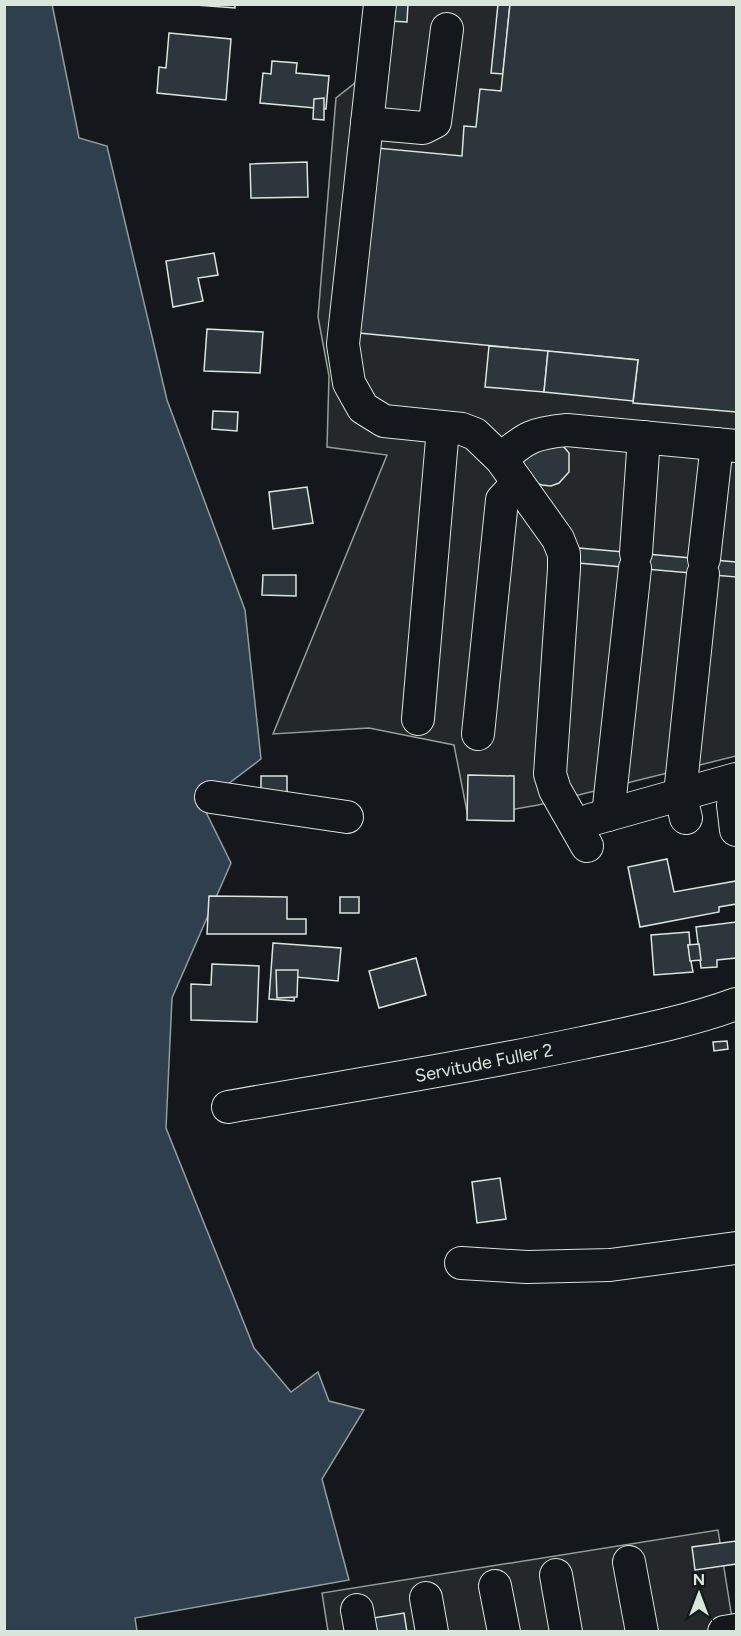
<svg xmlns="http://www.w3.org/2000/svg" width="741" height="1636" viewBox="0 0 741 1636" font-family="Figtree,sans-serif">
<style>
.parking{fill:#24282b;stroke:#939e99;stroke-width:1.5}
.water{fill:#2f3f4d;stroke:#939e99;stroke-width:1.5}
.building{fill:#2c363c;stroke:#d8e6dc;stroke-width:1.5}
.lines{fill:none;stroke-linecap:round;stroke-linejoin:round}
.minor-casing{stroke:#d8e6dc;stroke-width:34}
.minor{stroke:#14181c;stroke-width:32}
.labels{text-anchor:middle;stroke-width:4.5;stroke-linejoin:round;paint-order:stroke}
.street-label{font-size:18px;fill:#d8e6dc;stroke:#14181c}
</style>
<rect width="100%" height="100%" fill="#14181c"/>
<g class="parking">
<path d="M365,5H736V756L538,805L468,817L454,745L369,728L273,734L387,455L327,447L329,376L318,317L336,98L356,82Z"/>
<path d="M718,1530L734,1631H328L322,1593Z"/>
</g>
<path class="water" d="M52,4L79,138L107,146L167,400L245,610L261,759L211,797L204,808L231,863L172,998L166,1128L254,1348L291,1392L318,1372L329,1401L364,1410L322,1479L349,1580L135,1618L137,1631L5,1632L4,5Z"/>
<g class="building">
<path d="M182,4H235V8Z"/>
<path d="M392,4H408L407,22L390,21Z"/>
<path d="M498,4H510L503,74L491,73Z"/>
<path d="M510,4H736V412L633,403L638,360L359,333L377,148L462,156L464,126L476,127L480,89L501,91Z"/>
<path d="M169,33L231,39L226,100L157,93L159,67L166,68Z"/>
<path d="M272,61L297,63L296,73L329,76L326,109L260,103L263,73L271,74Z"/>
<path d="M324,98V120L313,119L314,99Z"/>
<path d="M307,162L308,197L251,198L250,164Z"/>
<path d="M214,253L218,275L198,278L203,301L173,307L166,261Z"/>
<path d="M207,329L263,332L260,373L204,371Z"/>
<path d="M489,346L548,351L544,392L485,387Z"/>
<path d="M548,351L638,360L633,401L544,392Z"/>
<path d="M213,411L238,412L237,431L212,429Z"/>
<path d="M553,440L564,447L569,453V472L559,483L551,486L542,485L535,483L524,467L523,461L527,450Z"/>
<path d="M307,487L313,523L273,529L269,492Z"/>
<path d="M579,548L736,562V577L578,563Z"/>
<path d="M263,575H296V596L262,595Z"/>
<path d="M468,775L514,776V821L467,820Z"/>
<rect x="261" y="776" width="26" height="28"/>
<path d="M667,859L674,892L736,881V904L719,907V912L640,927L628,867Z"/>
<path d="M209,896L287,897V919H306V934H207Z"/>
<rect x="340" y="897" width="19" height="16"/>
<path d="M736,922V958L717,960V967L701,968L696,927Z"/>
<path d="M689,932L690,945H688L693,972L654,975L651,935Z"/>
<path d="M273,943L341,948L338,981L296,977L294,1001L269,999Z"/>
<path d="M699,944L701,960L690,961L688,945Z"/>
<path d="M416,958L426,995L379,1008L369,971Z"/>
<path d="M212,964L259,966L257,1022L191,1020V984L211,985Z"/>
<path d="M276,970H298L297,997L277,998Z"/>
<path d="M727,1041L728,1049L714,1051L713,1042Z"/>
<path d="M500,1178L506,1219L477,1223L472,1182Z"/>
<path d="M736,1541V1564L695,1570L692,1547Z"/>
<path d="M404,1613L407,1632H375L373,1618Z"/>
</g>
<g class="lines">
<defs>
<g id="minor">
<path d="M380,4L343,344L349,383L363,408L384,421L462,429L475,434L501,459L558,539L564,554V569L550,774L555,790L587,846"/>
<path d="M367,123L423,128L435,122L447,29"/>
<path d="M501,459C526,437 534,433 567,430L736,446"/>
<path d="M636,553L644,437"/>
<path d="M704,559L717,444"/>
<path d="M418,719L443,428"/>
<path d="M478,734L502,500L518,483"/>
<path d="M211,797L347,817"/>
<path d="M736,804L733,805L736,830"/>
<path d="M608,815L635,568"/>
<path d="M686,818L680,794L703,574"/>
<path d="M590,820L736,779"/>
<path d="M228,1107C347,1086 465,1068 582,1043C634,1032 687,1022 736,1004"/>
<path d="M461,1263L527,1267L610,1265L736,1248"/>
<path d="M629,1562L642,1632"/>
<path d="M556,1575L566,1632"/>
<path d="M495,1586L504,1632"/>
<path d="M426,1598L432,1632"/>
<path d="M357,1610L361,1632"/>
<path d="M724,1632L736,1630"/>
</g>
</defs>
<use href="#minor" class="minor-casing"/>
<use href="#minor" class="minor"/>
</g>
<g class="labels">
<g class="street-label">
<text transform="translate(484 1063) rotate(-11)" y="6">Servitude Fuller 2</text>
</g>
</g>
<rect width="741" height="1636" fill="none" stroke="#d8e6dc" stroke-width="12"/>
<g transform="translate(699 1594)" stroke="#14181c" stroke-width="4.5" paint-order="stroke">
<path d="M0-4.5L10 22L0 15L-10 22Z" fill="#d8e6dc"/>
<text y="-9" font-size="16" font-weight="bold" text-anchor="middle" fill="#d8e6dc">N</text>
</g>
</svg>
